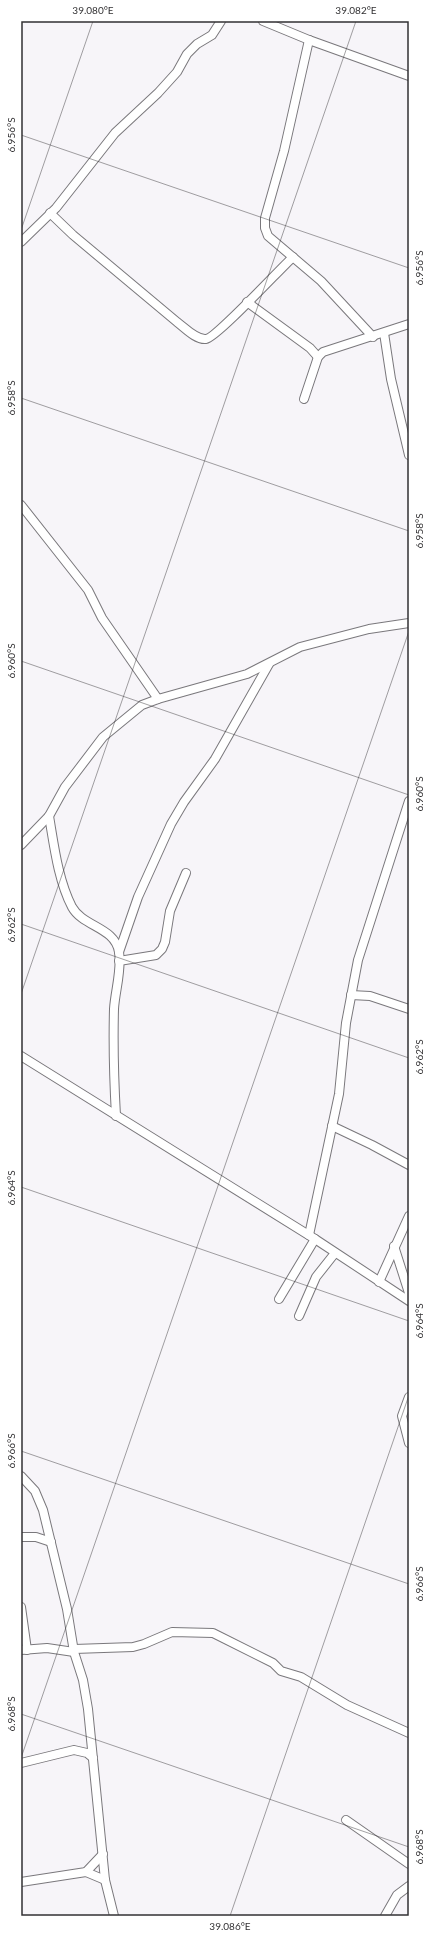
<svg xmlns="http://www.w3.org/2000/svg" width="430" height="1937" viewBox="0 0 430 1937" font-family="Lato,sans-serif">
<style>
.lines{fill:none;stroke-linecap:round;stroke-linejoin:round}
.minor-casing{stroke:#7a787c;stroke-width:10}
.minor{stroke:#fff;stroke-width:8}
.ticks{fill:none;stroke:#323133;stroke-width:1;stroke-opacity:0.45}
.neatline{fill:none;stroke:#323133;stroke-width:1.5}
.ticks-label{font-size:10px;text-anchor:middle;fill:#323133}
</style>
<rect width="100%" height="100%" fill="#f7f5f9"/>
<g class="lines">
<defs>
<g id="minor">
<path d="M263,21L309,40L409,76"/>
<path d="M309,40L284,151L265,218V228L268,236L321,281L373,337"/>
<path d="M50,213L73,235L177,322C185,328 196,340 206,339C216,338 280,269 293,257"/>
<path d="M21,242L56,208L115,133L158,93L177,72L187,54L197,44L212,35L221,21"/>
<path d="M247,302L310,348L318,357"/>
<path d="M384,333L391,379L409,455"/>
<path d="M304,399L318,357L323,352L409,324"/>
<path d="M21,505L88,590L102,618L158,699"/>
<path d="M49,816C54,845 58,880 72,907C83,927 115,927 119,952C122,970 115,991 114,1009C113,1045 114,1080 116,1116"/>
<path d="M21,845L49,816L65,787L103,737L142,705L158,699L247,674L300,647L369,629L409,623"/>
<path d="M119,952L138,897L171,824L184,802L215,759L269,664"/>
<path d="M119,961L156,955L162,949L165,942L170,911L186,873"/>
<path d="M351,995L370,996L409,1009"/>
<path d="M21,1056L315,1239L409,1301"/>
<path d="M332,1126L372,1145L409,1165"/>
<path d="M309,1235L339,1094L346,1023L358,960L409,801"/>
<path d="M394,1246L409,1293"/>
<path d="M379,1282L409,1216"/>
<path d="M279,1299L315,1239"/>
<path d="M299,1316L316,1277L335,1253"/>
<path d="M409,1397L402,1416L409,1443"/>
<path d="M21,1476L35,1491L43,1510L67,1609L74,1652L83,1680L88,1709L105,1880L114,1916"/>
<path d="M21,1537H36L51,1542"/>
<path d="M21,1607L27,1650"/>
<path d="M74,1649L133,1647L144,1644L172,1632L213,1633L273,1663L281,1671L301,1677L347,1705L409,1733"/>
<path d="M21,1650L47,1648L74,1652"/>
<path d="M21,1763L74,1750L87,1753L93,1758"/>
<path d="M346,1820L409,1864"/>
<path d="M86,1872L105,1880"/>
<path d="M21,1882L86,1872L103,1854"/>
<path d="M385,1916L397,1895L409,1886"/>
</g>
</defs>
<use href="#minor" class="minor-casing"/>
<use href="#minor" class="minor"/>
</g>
<path class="ticks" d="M21,135L409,268M21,230L93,21M21,398L409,531M21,661L409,795M21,924L409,1058M21,994L356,21M21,1187L409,1321M21,1451L409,1584M21,1714L409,1847M21,1758L409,631M230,1916L409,1395"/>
<rect width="430" height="1937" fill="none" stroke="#ffffff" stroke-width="44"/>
<rect x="22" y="22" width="386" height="1893" class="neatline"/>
<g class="ticks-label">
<text x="93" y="14">39.080°E</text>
<text x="356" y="14">39.082°E</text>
<text transform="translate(11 135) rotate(-90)" y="4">6.956°S</text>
<text transform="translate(419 268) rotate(-90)" y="4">6.956°S</text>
<text transform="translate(11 398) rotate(-90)" y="4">6.958°S</text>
<text transform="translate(419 531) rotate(-90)" y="4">6.958°S</text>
<text transform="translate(11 661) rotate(-90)" y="4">6.960°S</text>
<text transform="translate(419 794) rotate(-90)" y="4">6.960°S</text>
<text transform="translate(11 925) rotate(-90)" y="4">6.962°S</text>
<text transform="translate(419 1057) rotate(-90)" y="4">6.962°S</text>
<text transform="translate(11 1188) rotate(-90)" y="4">6.964°S</text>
<text transform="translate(419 1321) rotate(-90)" y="4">6.964°S</text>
<text transform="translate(11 1451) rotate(-90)" y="4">6.966°S</text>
<text transform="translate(419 1584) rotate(-90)" y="4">6.966°S</text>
<text transform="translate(11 1714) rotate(-90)" y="4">6.968°S</text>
<text transform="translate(419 1847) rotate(-90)" y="4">6.968°S</text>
<text x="230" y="1930">39.086°E</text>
</g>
</svg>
